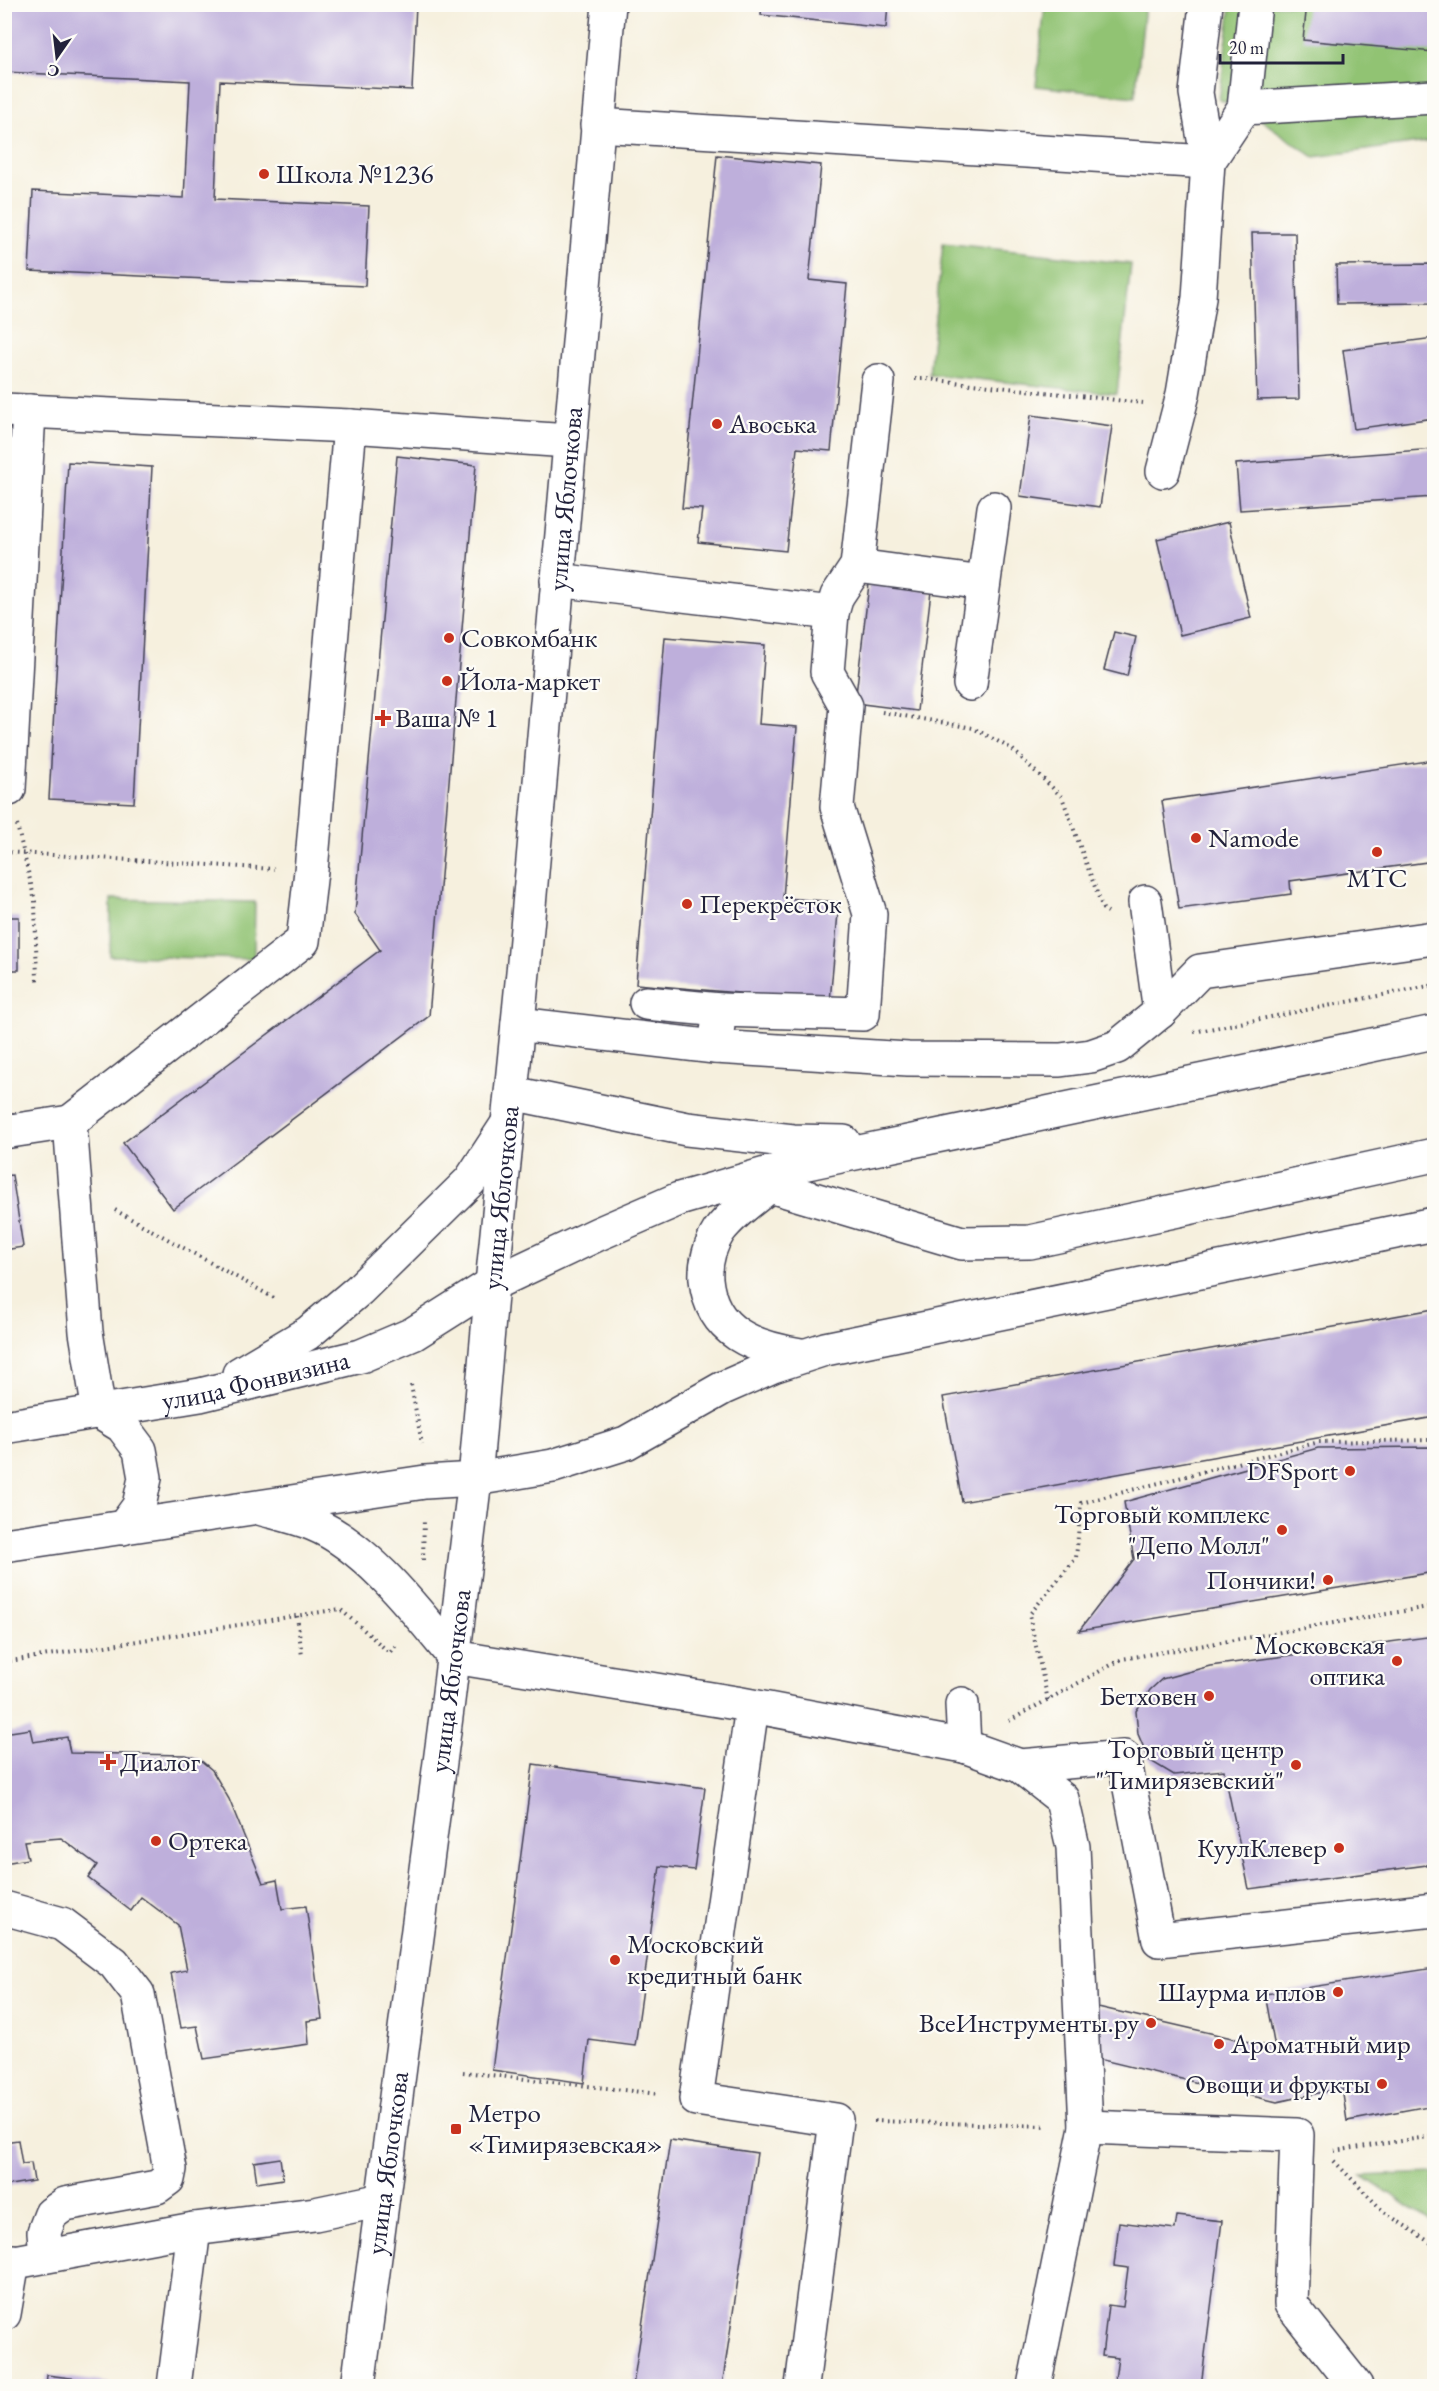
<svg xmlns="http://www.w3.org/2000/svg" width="1439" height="2391" viewBox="0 0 1439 2391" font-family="'EB Garamond',serif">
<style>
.green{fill:#91c373;stroke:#5a7257;stroke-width:1.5}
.building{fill:#beafdb}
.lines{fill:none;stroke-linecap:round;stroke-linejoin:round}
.minor-casing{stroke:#424153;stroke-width:36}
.path{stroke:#424153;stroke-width:4;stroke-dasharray:1.5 4.5;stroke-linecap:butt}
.minor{stroke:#fff;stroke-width:33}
.poi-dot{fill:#c8321e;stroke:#fdfcf7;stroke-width:2}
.labels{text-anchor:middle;stroke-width:4.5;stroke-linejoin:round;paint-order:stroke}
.poi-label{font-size:27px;fill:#22223b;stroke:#fdfcf7;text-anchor:start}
.street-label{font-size:27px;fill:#22223b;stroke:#fdfcf7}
</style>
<rect width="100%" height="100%" fill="#fdfcf7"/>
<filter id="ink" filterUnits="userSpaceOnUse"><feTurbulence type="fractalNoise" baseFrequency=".0167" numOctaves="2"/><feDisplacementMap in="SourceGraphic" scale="12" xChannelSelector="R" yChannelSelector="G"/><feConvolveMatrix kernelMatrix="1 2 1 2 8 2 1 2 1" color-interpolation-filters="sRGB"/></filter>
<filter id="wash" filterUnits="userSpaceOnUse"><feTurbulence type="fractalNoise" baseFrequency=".008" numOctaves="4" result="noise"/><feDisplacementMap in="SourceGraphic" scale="24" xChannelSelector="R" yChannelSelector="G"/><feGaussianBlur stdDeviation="1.35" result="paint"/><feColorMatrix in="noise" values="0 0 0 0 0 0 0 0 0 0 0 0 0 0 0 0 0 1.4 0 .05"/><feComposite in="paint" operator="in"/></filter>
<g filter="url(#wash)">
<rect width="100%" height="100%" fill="#f6f0de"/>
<g class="green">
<path d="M1045,5H1145L1135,97L1036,86Z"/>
<path d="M1231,5H1434V141L1314,157L1244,108L1219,100Z"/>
<path d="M943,243L1131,264L1117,394L929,374Z"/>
<path d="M111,899L255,902L254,959L110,956Z"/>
<path d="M1434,2173V2223L1362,2176Z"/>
</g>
<g id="blocks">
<g class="building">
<path d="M4,4H416L412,90L220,81L215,199L369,206L365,286L29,271L33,191L184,198L190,81L4,72Z"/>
<path d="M762,4H888L886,28L761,15Z"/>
<path d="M1307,4H1434V52L1303,40Z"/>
<path d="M717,155L821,165L809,280L847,284L831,451L797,448L786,551L698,542L702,509L682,508Z"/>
<path d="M1252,233H1295L1299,399L1257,400Z"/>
<path d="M1434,264V303L1337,304L1336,265Z"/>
<path d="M1434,338V418L1354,429L1343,350Z"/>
<path d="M1031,415L1112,426L1100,507L1020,496Z"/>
<path d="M1434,449V497L1240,510L1236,464Z"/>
<path d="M397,456L476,465L429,1016L173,1209L123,1143L380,950L355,914Z"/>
<path d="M68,462L152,467L134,803L49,799Z"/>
<path d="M1229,522L1251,618L1180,635L1157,539Z"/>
<path d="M869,584L931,591L917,711L855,703Z"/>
<path d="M1114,632L1136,637L1127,676L1104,670Z"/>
<path d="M665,637L765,645L759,724L797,727L783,898L839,902L830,1001L636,984Z"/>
<path d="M1434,760V861L1290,881L1291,894L1179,909L1162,801Z"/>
<rect x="4" y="917" width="15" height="53"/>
<path d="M12,1175L23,1247L4,1250V1176Z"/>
<path d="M1434,1309V1417L962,1502L943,1397Z"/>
<path d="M1434,1447V1572L1079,1631L1134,1559L1124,1502L1318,1448Z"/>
<path d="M1434,1636V1864L1249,1889L1224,1770L1174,1775L1149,1760L1138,1734L1136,1711L1150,1690L1162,1679L1210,1666Z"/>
<path d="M30,1729L33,1742L67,1737L70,1753L186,1755L199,1759L212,1770L229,1799L263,1883L277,1880L282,1909L306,1906L322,2019L307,2021L309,2044L204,2059L197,2026L181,2028L171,1973L187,1970L178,1925L141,1897L131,1911L88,1878L97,1865L61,1838L24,1841L28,1859L4,1863V1733Z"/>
<path d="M533,1764L705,1788L694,1870L660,1866L635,2046L589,2040L584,2083L492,2070Z"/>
<path d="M1434,1968V2105L1347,2121L1342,2088L1277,2102L1086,2056L1085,2004L1275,2048L1265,1994Z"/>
<path d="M18,2140L22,2164L31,2163L34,2181L4,2186V2142Z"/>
<path d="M670,2140L757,2153L722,2386H633Z"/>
<path d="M280,2158L283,2179L257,2183L254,2162Z"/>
<path d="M1177,2216L1222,2221L1201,2386H1114L1118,2358L1102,2356L1108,2305L1123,2307L1128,2268L1114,2266L1119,2222L1175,2229Z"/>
<path d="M47,2375L109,2383V2386H46Z"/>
</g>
</g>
</g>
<g filter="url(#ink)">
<use href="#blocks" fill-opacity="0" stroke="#424153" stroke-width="1.5"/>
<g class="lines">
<defs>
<g id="minor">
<path d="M1244,108L1434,97"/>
<path d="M597,125L1208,162"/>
<path d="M1208,162L1244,108L1255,4"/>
<path d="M4,410L350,426L569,441"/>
<path d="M1163,471L1183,394L1199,298L1208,162L1196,93L1206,4"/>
<path d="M857,566L983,583"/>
<path d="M557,580L832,613"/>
<path d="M970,684L994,508"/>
<path d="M9,789L29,411"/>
<path d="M1145,902L1160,1012"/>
<path d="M646,1003L720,1010"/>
<path d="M518,1024L715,1047L908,1059L1060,1060L1091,1056L1117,1047L1160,1012L1200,971L1434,938"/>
<path d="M715,1047L720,1010L863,1014L870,914L837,807L846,706L827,672L832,613L837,596L857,566L878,381"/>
<path d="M512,1093L687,1129L793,1141L844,1142"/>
<path d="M4,1132L70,1122"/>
<path d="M778,1179C759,1195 734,1211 719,1231C710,1245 705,1263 706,1279C711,1333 755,1348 801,1355"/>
<path d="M746,1185L770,1186L962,1243L1030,1242L1434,1155"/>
<path d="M239,1374L308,1333L359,1290L470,1181L506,1126"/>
<path id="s1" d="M4,1427L200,1395L361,1356L413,1334L492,1284L598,1234L679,1199L793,1166L1434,1032"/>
<path d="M259,1508C277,1513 296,1517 313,1524C367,1546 417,1612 454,1657L736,1703L964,1746L1020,1766L1062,1799L1073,1847L1086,2127L1034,2386"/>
<path d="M123,1528L139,1506L145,1478L140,1450L122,1426L99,1412L86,1332L70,1122L303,941L311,871L350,426"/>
<path d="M4,1545L425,1482L475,1479L553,1466L626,1443L723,1388L773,1366L825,1349L1434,1224"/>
<path d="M962,1704L964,1746"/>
<path d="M752,1707L696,2099L836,2120L802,2386"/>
<path d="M1020,1766L1124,1757L1159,1940L1434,1910"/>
<path d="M4,1908L62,1924L114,1963L138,1994L170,2169L168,2179L157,2187L65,2204L51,2214L44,2232L46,2255"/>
<path d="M1086,2127L1297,2135L1291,2304L1356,2386"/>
<path d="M4,2264L194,2229L315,2214L382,2200"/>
<path d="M4,2314L13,2261"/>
<path d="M174,2386L194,2229"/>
<path id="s2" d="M358,2386L447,1709L475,1479L492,1284L524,962L609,4"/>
</g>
</defs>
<use href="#minor" class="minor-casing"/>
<g class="path">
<path d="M915,379H927L1143,403"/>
<path d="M882,712L973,728L1012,749L1062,797L1103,909L1108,912"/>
<path d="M17,825L35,901L37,982"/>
<path d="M4,852L274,869"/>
<path d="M1194,1032L1434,985"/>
<path d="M115,1210L276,1299"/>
<path d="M411,1385L422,1444"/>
<path d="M423,1560L424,1519"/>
<path d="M297,1616L302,1656"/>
<path d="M4,1662L340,1609L390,1653L397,1644"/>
<path d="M1048,1700L1029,1615L1076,1558L1081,1503L1319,1442L1434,1440"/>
<path d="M1009,1721L1122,1659L1434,1606"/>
<path d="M463,2072L659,2094"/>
<path d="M874,2121L1047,2126"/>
<path d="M1334,2151L1434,2136"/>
<path d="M1334,2161L1384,2212L1434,2245"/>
</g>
<use href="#minor" class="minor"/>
</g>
</g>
<g class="poi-dot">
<circle cx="264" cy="174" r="6"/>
<circle cx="717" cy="424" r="6"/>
<circle cx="449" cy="638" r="6"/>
<circle cx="447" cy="681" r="6"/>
<path d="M380 709h6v6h6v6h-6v6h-6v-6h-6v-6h6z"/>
<circle cx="1196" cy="838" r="6"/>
<circle cx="1377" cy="852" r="6"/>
<circle cx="687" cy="904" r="6"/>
<circle cx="1350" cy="1471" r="6"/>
<circle cx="1282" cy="1530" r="6"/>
<circle cx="1328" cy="1580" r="6"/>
<circle cx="1397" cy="1661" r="6"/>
<circle cx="1209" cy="1696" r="6"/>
<path d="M105 1753h6v6h6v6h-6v6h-6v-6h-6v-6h6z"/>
<circle cx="1296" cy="1765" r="6"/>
<circle cx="156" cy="1841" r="6"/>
<circle cx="1339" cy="1848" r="6"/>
<circle cx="615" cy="1960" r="6"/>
<circle cx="1338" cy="1992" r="6"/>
<circle cx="1151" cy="2023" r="6"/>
<circle cx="1219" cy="2044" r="6"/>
<circle cx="1382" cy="2084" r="6"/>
<rect x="450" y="2123" width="12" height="12" rx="3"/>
</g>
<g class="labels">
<g class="poi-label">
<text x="276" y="183">Школа №1236</text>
<text x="729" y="433">Авоська</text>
<text x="461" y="647">Совкомбанк</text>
<text x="459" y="690">Йола-маркет</text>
<text x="395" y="727">Ваша № 1</text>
<text x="1208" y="847">Namode</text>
<text x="1377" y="887" text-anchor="middle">МТС</text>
<text x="699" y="913">Перекрёсток</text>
<text x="1338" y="1480" text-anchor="end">DFSport</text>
<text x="1270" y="1523" text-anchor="end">Торговый комплекс<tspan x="1270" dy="31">"Депо Молл"</tspan></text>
<text x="1316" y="1589" text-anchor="end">Пончики!</text>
<text x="1385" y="1654" text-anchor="end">Московская<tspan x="1385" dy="31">оптика</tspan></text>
<text x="1197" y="1705" text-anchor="end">Бетховен</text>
<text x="1284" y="1758" text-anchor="end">Торговый центр<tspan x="1284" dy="31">"Тимирязевский"</tspan></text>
<text x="120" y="1771">Диалог</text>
<text x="168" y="1850">Ортека</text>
<text x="1327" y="1857" text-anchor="end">КуулКлевер</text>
<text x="627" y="1953">Московский<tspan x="627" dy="31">кредитный банк</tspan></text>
<text x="1326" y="2001" text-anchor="end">Шаурма и плов</text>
<text x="1139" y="2032" text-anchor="end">ВсеИнструменты.ру</text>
<text x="1231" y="2053">Ароматный мир</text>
<text x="1370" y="2093" text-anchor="end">Овощи и фрукты</text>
<text x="468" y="2122">Метро<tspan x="468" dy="31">«Тимирязевская»</tspan></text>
</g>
<g class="street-label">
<text dy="9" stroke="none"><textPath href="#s2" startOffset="1899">улица Яблочкова</textPath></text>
<text dy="9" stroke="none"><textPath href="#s2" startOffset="1197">улица Яблочкова</textPath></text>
<text dy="9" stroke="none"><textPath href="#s1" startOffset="256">улица Фонвизина</textPath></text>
<text dy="9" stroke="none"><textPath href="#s2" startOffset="711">улица Яблочкова</textPath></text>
<text dy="9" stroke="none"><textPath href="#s2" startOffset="225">улица Яблочкова</textPath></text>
</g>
</g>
<rect width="1439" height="2391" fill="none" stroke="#fdfcf7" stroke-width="24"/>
<g transform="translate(57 57) rotate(194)" stroke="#fdfcf7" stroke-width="4.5" paint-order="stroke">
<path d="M0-4.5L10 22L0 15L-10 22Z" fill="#22223b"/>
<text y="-9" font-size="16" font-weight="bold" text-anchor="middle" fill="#22223b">С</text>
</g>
<path d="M1220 54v9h123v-9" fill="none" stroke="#22223b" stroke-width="3"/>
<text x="1229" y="54" font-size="18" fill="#22223b" stroke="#fdfcf7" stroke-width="4.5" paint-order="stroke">20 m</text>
</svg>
